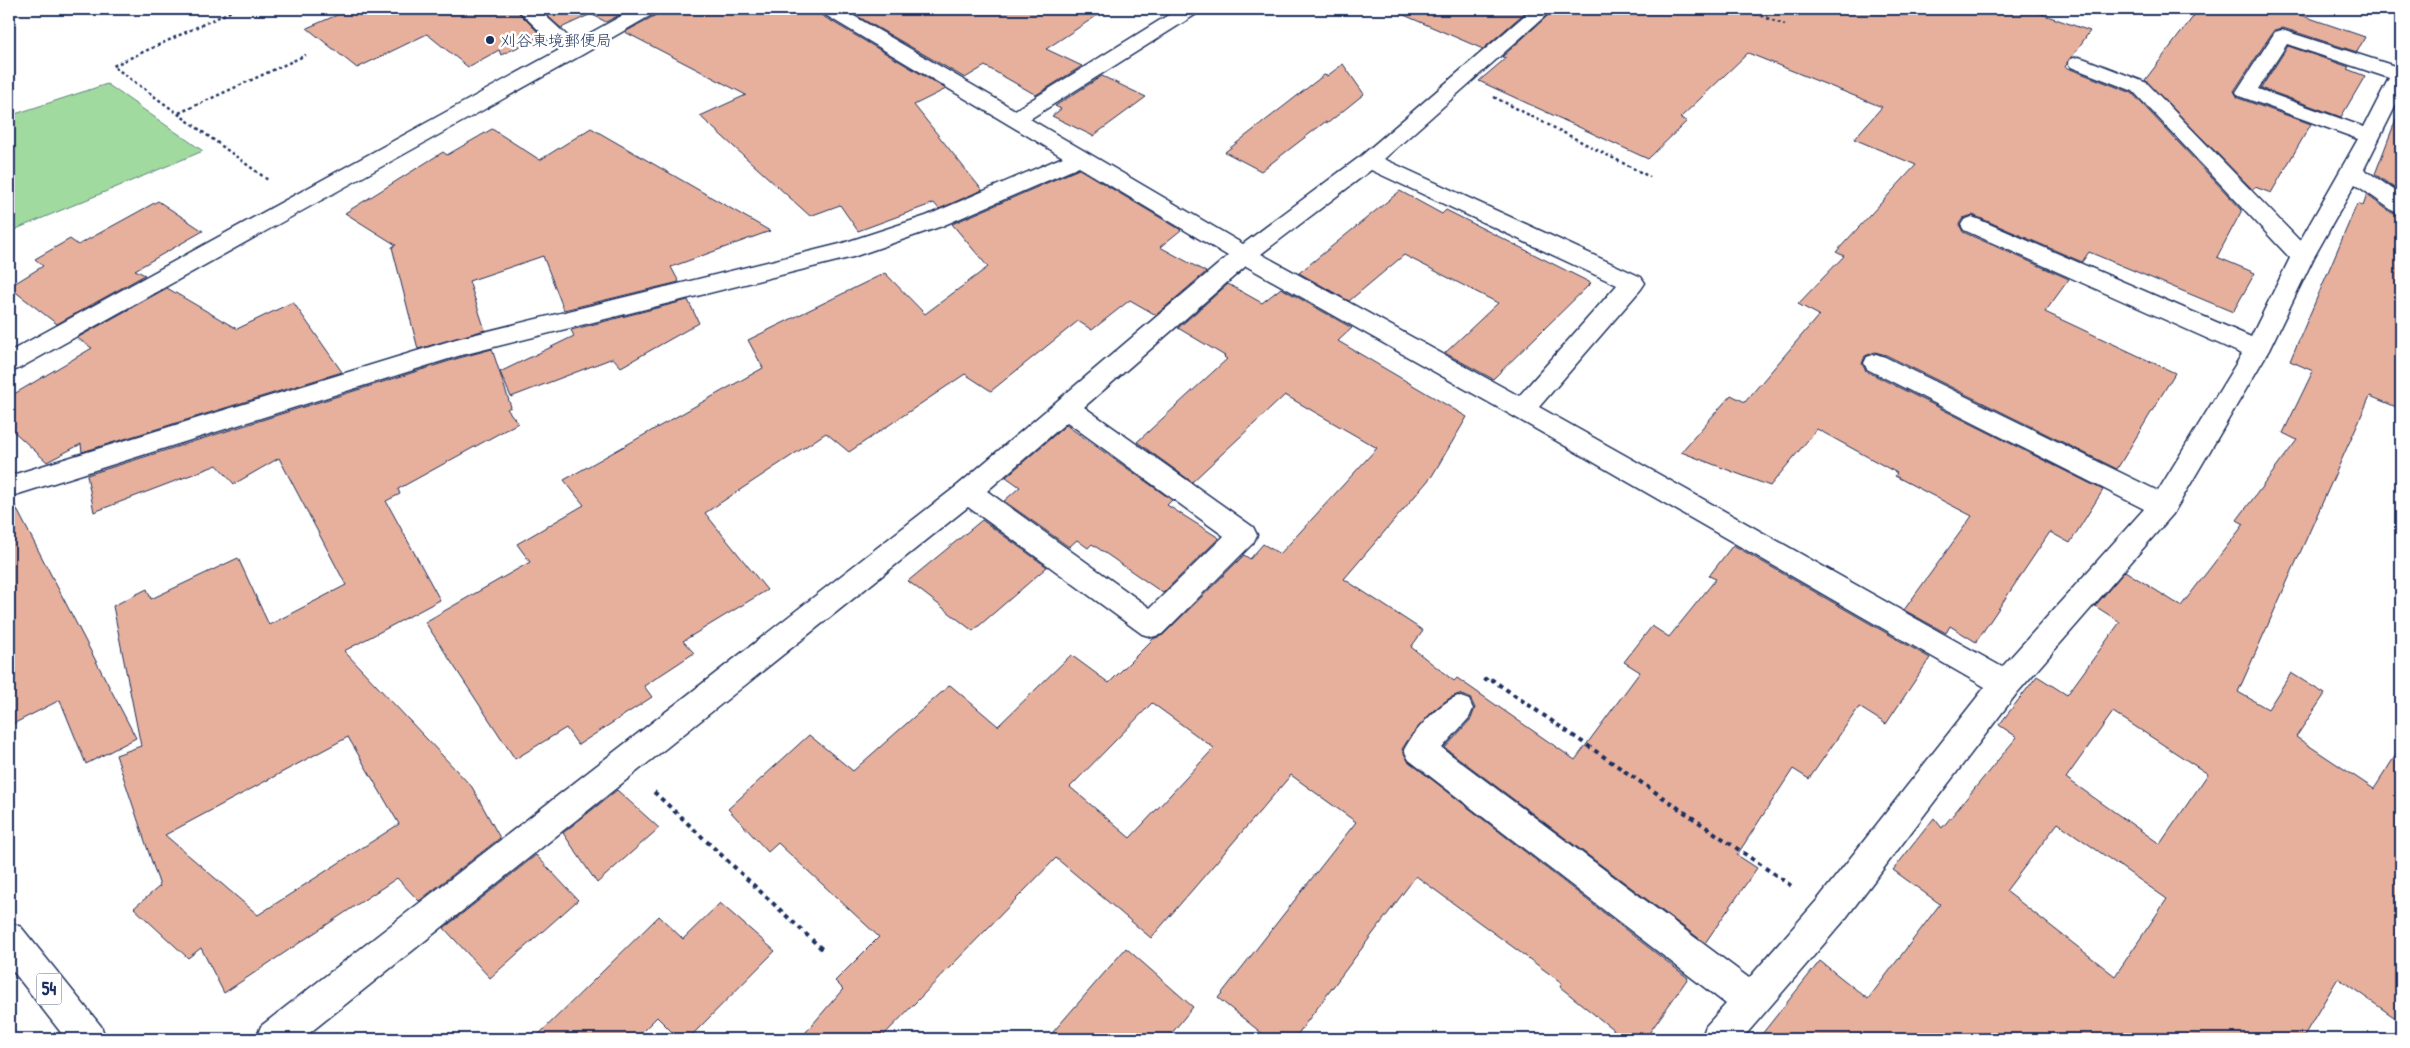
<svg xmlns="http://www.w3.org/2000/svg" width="2410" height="1048" viewBox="0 0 2410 1048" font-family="'Patrick Hand','Klee One',sans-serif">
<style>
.green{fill:#a1da9f;stroke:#5e847e}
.building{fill:#e7b09c;stroke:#1b2f5e;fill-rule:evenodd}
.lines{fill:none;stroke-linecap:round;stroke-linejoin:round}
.street-casing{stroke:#1b2f5e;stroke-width:3}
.primary-casing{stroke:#1b2f5e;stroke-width:3}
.path-far1{stroke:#1b2f5e;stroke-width:2.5;stroke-dasharray:3 3;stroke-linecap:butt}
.path{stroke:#1b2f5e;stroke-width:4;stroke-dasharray:4.5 4.5;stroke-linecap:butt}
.street{fill:#fff;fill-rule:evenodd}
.primary{fill:#fff;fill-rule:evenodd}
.poi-dot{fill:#1b2f5e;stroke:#fff;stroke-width:2}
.labels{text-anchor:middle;stroke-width:5;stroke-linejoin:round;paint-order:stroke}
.far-poi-label{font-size:16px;fill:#1b2f5e;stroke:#fff;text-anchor:start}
.shield{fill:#fff;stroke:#5f6d8e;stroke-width:1}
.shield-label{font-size:18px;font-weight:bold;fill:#1b2f5e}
</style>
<rect width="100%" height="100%" fill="#fff"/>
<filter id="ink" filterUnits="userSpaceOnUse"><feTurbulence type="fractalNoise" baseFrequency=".02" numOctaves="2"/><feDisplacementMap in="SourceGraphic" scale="10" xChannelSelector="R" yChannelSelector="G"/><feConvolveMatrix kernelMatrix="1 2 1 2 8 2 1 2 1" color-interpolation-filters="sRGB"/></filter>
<g filter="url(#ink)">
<path class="green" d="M107,84L203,151L9,232V116Z"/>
<g class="building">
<path d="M351,9H515L542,36L501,55L499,50L468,67L427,34L357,68L307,28Z"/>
<path d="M540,9H631L606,22L591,14L561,28Z"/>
<path d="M660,9H817L821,15L946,89L914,105L982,190L939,209L934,203L858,231L840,205L810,216L700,116L746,95L625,32L656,15Z"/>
<path d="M845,9H1107L1046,49L1082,66L1036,95L985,66L965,78Z"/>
<path d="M1390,9H1529L1483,49Z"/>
<path d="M1555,9H2027L2090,31L2065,67L2132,93L2242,210L2217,257L2255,273L2233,312L2089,252L2082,262L1973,215L1963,218L1959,224L1963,232L2069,279L2045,312L2175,373L2117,469L1886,355L1875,352L1865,356L1862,364L1866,371L2103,490L2070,543L2050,532L1976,642L1950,626L1946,633L1904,610L1972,516L1895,476L1897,473L1817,429L1770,486L1681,452L1731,395L1745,402L1819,315L1798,304L1844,256L1836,252L1916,165L1854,139L1882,107L1748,53L1680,118L1687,121L1648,159L1479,81L1506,58L1502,57Z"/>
<path d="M2199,9H2283L2365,37L2357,52L2283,28L2274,30L2234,91L2238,98L2311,124L2271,193L2255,187L2253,190L2145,80Z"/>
<path d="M2288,46L2349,67L2347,69L2365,76L2341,117L2261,88Z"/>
<path d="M1343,64L1364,94L1328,123L1325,122L1261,171L1225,152L1324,75L1327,76Z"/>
<path d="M1102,76L1146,97L1093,136L1052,116L1061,109L1055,106Z"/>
<path d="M2398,114L2401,115V193L2375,174Z"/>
<path d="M591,128L770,231L671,267L679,282L564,310L543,256L469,281L485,330L418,349L392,247L396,245L345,213L443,152L447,155L492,129L540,160Z"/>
<path d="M1079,169L1181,230L1160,247L1206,272L1156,315L1130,300L1092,330L1078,321L991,391L965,374L849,452L826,433L705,513L767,590L683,641L694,653L644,686L652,697L578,745L566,728L515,759L425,622L530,562L517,544L584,505L564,480L763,368L748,340L885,273L925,314L988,267L952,224Z"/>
<path d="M1400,191L1442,214L1446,210L1591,283L1493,379L1445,353L1498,303L1404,255L1349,301L1299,273Z"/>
<path d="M2367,195L2392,213L2401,215V409L2370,396L2238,692L2268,709L2291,673L2325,694L2296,737L2374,789L2401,747V1022L2338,978L2302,1039H1758L1820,961L1868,999L1940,904L1893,870L1934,818L1942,828L2017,737L1999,725L2037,676L2067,695L2120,622L2095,606L2125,571L2181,606L2244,524L2237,520L2297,440L2283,433L2313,371L2290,361L2357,204L2363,206ZM2113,712L2208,774L2160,844L2066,778ZM2058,823L2167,899L2115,976L2006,891Z"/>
<path d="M158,201L203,231L135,270L145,275L57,324L9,287L43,266L35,259L70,239L78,245Z"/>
<path d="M1228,284L1262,303L1281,288L1352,328L1338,341L1467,417L1432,476L1344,579L1419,628L1423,631L1411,647L1454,681L1457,678L1575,760L1640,672L1624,662L1652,626L1669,637L1716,579L1709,576L1733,545L1930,658L1886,724L1859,707L1809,779L1793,769L1737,855L1757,868L1705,943L1445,748L1471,719L1475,708L1470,698L1459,694L1450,698L1434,710L1412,734L1402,749L1408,761L1688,978L1645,1039H1625L1560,987L1562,983L1416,876L1294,1039H1269L1218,998L1356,822L1291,775L1151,938L1056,858L880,1039H800L843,989L835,981L879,937L778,843L768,852L728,809L809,735L853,771L950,685L998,726L1071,655L1109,683L1153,639L1163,635L1244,555L1250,559L1263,544L1280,554L1377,448L1285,395L1192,482L1137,442L1227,359L1224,357L1225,356L1178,328ZM1152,703L1214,748L1130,838L1070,787Z"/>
<path d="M167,288L237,329L293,302L342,372L82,452L81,444L47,462L9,427V397L92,348L77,338Z"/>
<path d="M688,300L699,323L621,367L613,358L511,397L500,372L574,336L571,330Z"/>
<path d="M492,349L511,407L507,409L518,423L398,489L400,494L386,501L440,600L344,651L472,787L500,838L419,901L397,878L224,993L201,948L188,958L134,908L160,886L116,755L141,746L113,606L147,589L151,599L238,558L269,625L346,585L279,458L234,484L217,465L94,512L87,475L459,358ZM348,737L399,824L258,915L165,835Z"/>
<path d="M1066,425L1172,500L1167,505L1219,538L1163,593L1092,544L1088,548L1077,540L1069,547L1004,501L1020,487L1006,477Z"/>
<path d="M11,498L136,738L86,764L60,700L9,726V499Z"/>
<path d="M982,520L1047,567L973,631L908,581Z"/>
<path d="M617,790L659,828L597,883L563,833Z"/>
<path d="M536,855L578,900L490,978L444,928Z"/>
<path d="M720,903L775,951L688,1039H679L657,1017L635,1039H534L659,916L683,939Z"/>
<path d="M1126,948L1193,1007L1167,1039H1047Z"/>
</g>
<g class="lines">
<defs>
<g id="street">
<path d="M517,9H538L574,42L634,9H658L655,13L580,56L18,369L9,372V352L559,50Z"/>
<path d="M819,9H842L1015,110L1178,9H1201L1198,13L1030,119L1243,244L1361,156L1532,9H1553L1384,159L1641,277L1645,283L1641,289L1539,407L2002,667L2144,509L1867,369L1864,363L1867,357L1876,354L1885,357L2158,491L2242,354L1964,230L1961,225L1964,220L1972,217L1980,220L2251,337L2290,258L2133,91L2071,67L2068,63L2071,59L2078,57L2085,59L2147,83L2300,241L2358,139L2239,96L2236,92L2275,32L2282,30L2401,68V95L2364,169L2401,195V213L2393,211L2355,184L2314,257L2269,350L2173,514L2017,693L1842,923L1742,1039H1701L1706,1026L1726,1004L1409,760L1404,750C1413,732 1440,702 1458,696L1469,700L1473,709L1469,718L1442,748L1749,978L1818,899L1985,687L1513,416L1246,266L1084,407L1253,527L1257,535L1253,543L1162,634L1152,637L1142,634L968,507L302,1039H256L261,1026L958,485L1228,256L1079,167L942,226L853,257L458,356L9,497V476L456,339L840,244L926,216L1063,157L822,13ZM2287,44L2389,78L2364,127L2258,89ZM1371,170L1617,285L1519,396L1261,254ZM1067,422L1224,536L1150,608L987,491Z"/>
</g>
<path id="primary" d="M9,922L21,927L101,1026L106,1039H66L9,966Z"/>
</defs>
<use href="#street" class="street-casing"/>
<use href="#primary" class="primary-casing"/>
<g class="path-far1">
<path d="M236,9L113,66L268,180"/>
<path d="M1744,9L1785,25"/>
<path d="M1494,97L1650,177"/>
<path d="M179,113L306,55"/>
</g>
<g class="path">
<path d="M1484,681L1488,677L1793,887"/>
<path d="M654,792L823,950"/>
</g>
<use href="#street" class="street"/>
<use href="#primary" class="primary"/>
</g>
</g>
<circle class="poi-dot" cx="490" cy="40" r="5"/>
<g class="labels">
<g class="far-poi-label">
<text x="500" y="46">刈谷東境郵便局</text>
</g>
<rect class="shield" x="36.5" y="973.5" width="25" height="31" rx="4"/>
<g class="shield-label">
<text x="49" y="995">54</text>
</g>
</g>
<rect width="2410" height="1048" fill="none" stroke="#fff" stroke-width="30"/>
<rect x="15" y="15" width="2380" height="1018" fill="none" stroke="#1b2f5e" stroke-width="2" filter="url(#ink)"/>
</svg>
